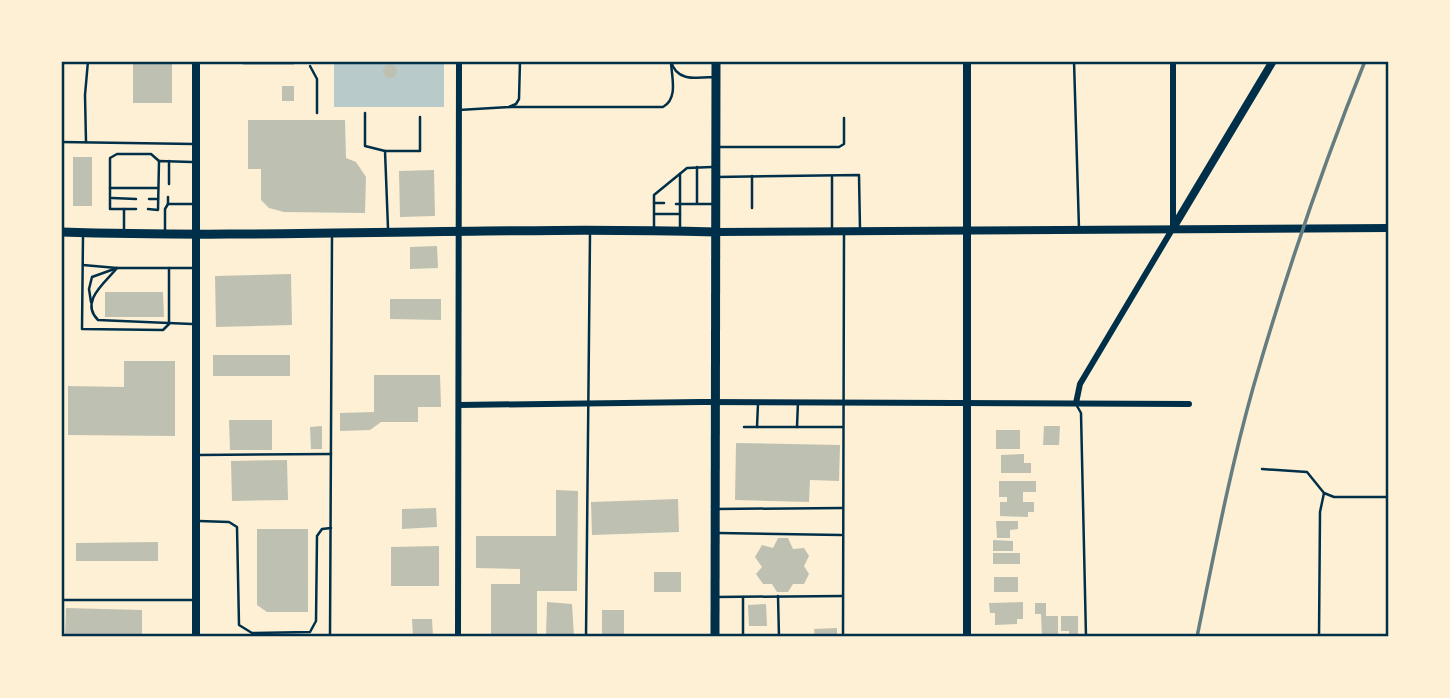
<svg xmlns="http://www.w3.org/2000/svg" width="1450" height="698" viewBox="0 0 1450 698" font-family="'Alegreya Sans',sans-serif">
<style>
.green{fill:#b9caca}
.building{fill:#bec0b2}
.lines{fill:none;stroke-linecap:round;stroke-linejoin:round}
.service{stroke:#003049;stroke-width:2.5}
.minor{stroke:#003049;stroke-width:6}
.tertiary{stroke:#003049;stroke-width:8}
.secondary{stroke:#003049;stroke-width:9}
.rail{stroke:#657d81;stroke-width:3.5}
.neatline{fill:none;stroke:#003049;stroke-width:2.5}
</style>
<rect width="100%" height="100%" fill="#fdf0d5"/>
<rect class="green" x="334" y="61" width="110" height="46"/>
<g class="building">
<rect x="133" y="61" width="39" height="42"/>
<rect x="243" y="61" width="51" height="4"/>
<circle cx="390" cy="71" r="7"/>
<rect x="282" y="86" width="12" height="15"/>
<path d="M248,120H345L346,158L356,162L366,177L365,213L284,212L269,208L261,200V169H248Z"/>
<rect x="73" y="157" width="19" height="49"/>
<path d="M434,170L435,216L400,217L399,171Z"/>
<path d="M437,246L438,268L410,269V247Z"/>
<path d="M291,274L292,325L216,327L215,276Z"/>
<path d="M105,292H163L164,317H105Z"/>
<path d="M390,299H441V320L390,319Z"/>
<rect x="213" y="355" width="77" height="21"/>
<path d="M124,361H175V436L68,435V386L124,387Z"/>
<path d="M374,375H440L441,407H418V422H381L370,430L340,431V413L374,412Z"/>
<path d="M229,420H272V450H230Z"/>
<path d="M322,426V449H311L310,427Z"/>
<path d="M1044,426H1060L1059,445H1043Z"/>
<rect x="996" y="430" width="24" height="19"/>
<path d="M736,443L840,445L839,481L810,480L809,502L735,500Z"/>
<path d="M1024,454V463H1031V473H1001V455Z"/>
<path d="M287,460L288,500L232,501L231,461Z"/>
<path d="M999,481H1036V492H1023V502H1034V512H1028V517L1000,516V502H1007V497H999Z"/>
<path d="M556,490L578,491L577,591H537V637H491V584H520V569L476,568V536H556Z"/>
<path d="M678,499L679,532L592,535L591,502Z"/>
<path d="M436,508L437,527L402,529V509Z"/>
<path d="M996,521H1018V529L1010,530V538H997Z"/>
<path d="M257,529H308V612H267L257,605Z"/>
<path d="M778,538H788L793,549L804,548L809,556L804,566L809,574L804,584H793L788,592H777L772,584H763L756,574L762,567L755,557L762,545L773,548Z"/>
<path d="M993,540L1013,541V551H993Z"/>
<path d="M158,542V561H76V543Z"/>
<path d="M439,546V586H391V547Z"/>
<rect x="993" y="553" width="27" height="11"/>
<rect x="654" y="572" width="27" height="20"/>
<rect x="994" y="577" width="24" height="15"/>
<path d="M547,602L572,604L574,637H546Z"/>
<path d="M1023,602V619H1017V624L995,625V613H990L989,603Z"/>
<path d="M1035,603H1046V616H1058V637H1042L1041,614H1035Z"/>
<path d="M766,604L767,626H749L748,605Z"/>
<path d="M66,608L142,610V637H65Z"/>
<rect x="602" y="610" width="22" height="27"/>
<path d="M1061,616H1078V637H1069V631H1061Z"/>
<path d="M412,619H432L433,637H413Z"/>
<path d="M837,628V637H815L814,629Z"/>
</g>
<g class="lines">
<g class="service">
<path d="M671,61C676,82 697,78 714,77"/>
<path d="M1074,61L1079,229"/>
<path d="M310,66L317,79V113"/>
<path d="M509,107H663C678,99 672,78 671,63"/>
<path d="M459,110L509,107L516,104L519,99L520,61"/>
<path d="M365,113V146L385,151L388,228"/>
<path d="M61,142L194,144"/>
<path d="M86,142L85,95L88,61"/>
<path d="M719,147H839L844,144V118"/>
<path d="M385,151H420V117"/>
<path d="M169,161V184"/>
<path d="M697,167V203"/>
<path d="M680,174V231"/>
<path d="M752,176V208"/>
<path d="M717,177L859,175L860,229"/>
<path d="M832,177V230"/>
<path d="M110,188H158"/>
<path d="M168,197V204H194"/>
<path d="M112,198L136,199"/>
<path d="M149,199H158"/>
<path d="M654,203H664"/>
<path d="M676,204H712"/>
<path d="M136,209H110V158L117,154H151L159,161"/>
<path d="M148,209L158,210L159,161L192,162"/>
<path d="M655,214H680"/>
<path d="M654,228V195L687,168L712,167"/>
<path d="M124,230V209"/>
<path d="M165,231V209L168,204"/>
<path d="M83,236L82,329L163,330L169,324"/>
<path d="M83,265L117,268H169V324"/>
<path d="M117,268C106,282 79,301 98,320L192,324"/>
<path d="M169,268H195"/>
<path d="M91,302L89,289L92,277L117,268"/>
<path d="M758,404L757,427H797L798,402"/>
<path d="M1077,406L1081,413L1086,637"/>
<path d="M744,427H757"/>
<path d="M797,427H842"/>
<path d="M199,455L331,454"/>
<path d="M1262,469L1307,472L1324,493L1334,497H1389"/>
<path d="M716,509L842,508"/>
<path d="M199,521L229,522L237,527L239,625L252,633L310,632L316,621L317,536L322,529L331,528"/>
<path d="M719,533L841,535"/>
<path d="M778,596L779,637"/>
<path d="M716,597L842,596"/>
<path d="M61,600H192"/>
<path d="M330,637L332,235"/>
<path d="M586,637L590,234"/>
<path d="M743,637V597"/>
<path d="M843,637L844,233"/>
<path d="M1319,637L1320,512L1324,493"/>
</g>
<g class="minor">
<path d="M1076,403L1080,384L1173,228V61"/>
<path d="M459,405L701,402L1189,404"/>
<path d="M458,637L459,61"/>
</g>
<g class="tertiary">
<path d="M1173,228L1273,61"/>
<path d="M716,232L1389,228"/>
<path d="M196,637V61"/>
<path d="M967,637V61"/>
</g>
<g class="secondary">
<path d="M61,232C279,239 497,226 716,232"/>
<path d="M715,637L716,61"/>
</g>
<path class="rail" d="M1197,637C1214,554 1230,470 1253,388C1285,277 1322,168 1365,61"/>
</g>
<rect width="1450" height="698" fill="none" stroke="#fdf0d5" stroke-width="126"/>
<rect x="63" y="63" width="1324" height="572" class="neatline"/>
</svg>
